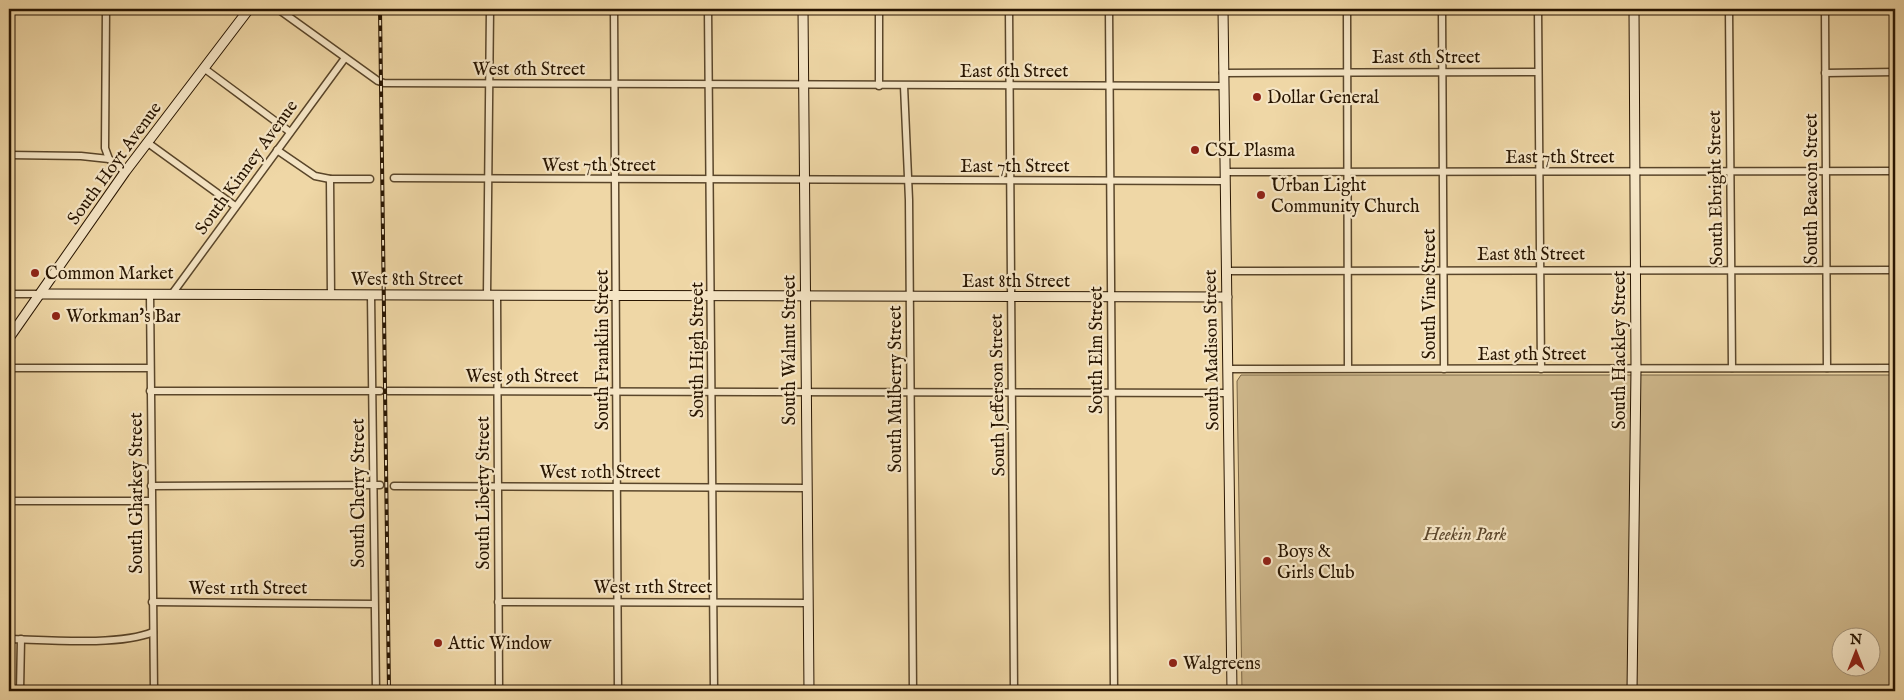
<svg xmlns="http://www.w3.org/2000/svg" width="1904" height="700" viewBox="0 0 1904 700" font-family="'IM FELL English',serif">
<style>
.green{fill:#cdb68a;stroke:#7a6646;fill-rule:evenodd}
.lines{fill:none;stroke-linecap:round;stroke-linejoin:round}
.street-casing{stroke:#5a462a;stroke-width:9}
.secondary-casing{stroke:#281501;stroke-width:11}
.street{stroke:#f5e5c5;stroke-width:6}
.secondary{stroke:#f5e5c5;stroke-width:9}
.rail-casing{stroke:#281501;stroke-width:4}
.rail{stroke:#f5e5c5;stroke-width:2;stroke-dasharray:5.5;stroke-linecap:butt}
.poi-dot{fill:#8f2418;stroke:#f5e5c5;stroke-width:2}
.labels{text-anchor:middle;stroke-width:4.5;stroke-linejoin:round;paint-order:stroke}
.street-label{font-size:18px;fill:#281501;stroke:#f5e5c5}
.poi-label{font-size:18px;fill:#281501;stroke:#f5e5c5;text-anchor:start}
.park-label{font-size:18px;font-style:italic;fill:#5a452a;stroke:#f5e5c5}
</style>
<rect width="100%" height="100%" fill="#efd7a6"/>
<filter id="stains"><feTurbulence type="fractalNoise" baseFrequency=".004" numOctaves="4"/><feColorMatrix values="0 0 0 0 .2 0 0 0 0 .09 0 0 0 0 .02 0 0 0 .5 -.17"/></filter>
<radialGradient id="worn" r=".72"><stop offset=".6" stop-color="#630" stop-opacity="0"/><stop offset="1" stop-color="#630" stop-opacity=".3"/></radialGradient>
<path class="green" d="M1241,375H1895V691H1242L1237,381ZM1842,638H1872V668H1842Z"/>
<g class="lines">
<defs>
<g id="street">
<path d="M106,9L105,148L109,159L125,172"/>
<path d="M278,9L378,81L384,83L1224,86"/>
<path d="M614,9L618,691"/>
<path d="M708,9L714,691"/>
<path d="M879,9V86"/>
<path d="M1009,9L1014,691"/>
<path d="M1109,9L1114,691"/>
<path d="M1347,9L1348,368"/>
<path d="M1442,9L1444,369"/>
<path d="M1538,9L1541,369"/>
<path d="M1729,9L1732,368"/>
<path d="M1825,9L1827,368"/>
<path d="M205,69L290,132"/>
<path d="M1223,73L1538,72"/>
<path d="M1825,73L1895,72"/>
<path d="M904,86L909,200L913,691"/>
<path d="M148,143L235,206"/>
<path d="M277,150L315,176L330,179H370"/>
<path d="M9,155L81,156L109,159"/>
<path d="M1225,172L1895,171"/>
<path d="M394,178L1225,181"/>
<path d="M330,179L331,295"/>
<path d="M1227,271L1895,270"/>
<path d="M9,294H42"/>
<path d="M150,294L154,691"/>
<path d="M172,294L345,58"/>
<path d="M371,295L376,691"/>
<path d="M487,295L490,9"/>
<path d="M497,295L499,691"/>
<path d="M9,368H150"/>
<path d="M1228,369L1895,368"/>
<path d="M150,391H380"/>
<path d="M388,391L1228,393"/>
<path d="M151,486L380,485"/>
<path d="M394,486L806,488"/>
<path d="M9,501H150"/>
<path d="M152,602L374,604"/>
<path d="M498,602L807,603"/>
<path d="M9,639C47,640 120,646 153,632"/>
<path d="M20,691L21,639"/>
</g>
<g id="secondary">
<path d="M803,9L809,691"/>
<path d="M1223,9L1232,691"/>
<path d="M42,294L1227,297"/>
<path d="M9,338L125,172L249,9"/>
<path d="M1632,691L1636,369L1634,9"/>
</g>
</defs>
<use href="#street" class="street-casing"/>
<use href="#secondary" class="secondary-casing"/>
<use href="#street" class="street"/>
<use href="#secondary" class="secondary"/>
<defs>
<path id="rail" d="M380,9L389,691"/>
</defs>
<use href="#rail" class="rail-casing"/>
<use href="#rail" class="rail"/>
</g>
<g class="poi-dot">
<circle cx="1257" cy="97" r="5"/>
<circle cx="1195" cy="150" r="5"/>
<circle cx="1261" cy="195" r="5"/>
<circle cx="35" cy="273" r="5"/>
<circle cx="56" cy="316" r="5"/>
<circle cx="1267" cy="561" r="5"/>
<circle cx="438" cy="643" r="5"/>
<circle cx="1173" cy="663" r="5"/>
</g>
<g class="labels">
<g class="street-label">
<text x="1426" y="63">East 6th Street</text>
<text x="529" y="75">West 6th Street</text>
<text x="1014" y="77">East 6th Street</text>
<text x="1560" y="163">East 7th Street</text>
<text transform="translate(114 163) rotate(-54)" y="6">South Hoyt Avenue</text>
<text x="599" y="171">West 7th Street</text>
<text x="1015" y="172">East 7th Street</text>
<text transform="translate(246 167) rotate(-54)" y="6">South Kinney Avenue</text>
<text transform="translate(1715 188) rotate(-91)" y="6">South Ebright Street</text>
<text transform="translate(1811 189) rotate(-90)" y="6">South Beacon Street</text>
<text x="1531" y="260">East 8th Street</text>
<text x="407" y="285">West 8th Street</text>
<text x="1016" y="287">East 8th Street</text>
<text transform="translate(1429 294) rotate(-90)" y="6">South Vine Street</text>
<text transform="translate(602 350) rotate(-90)" y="6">South Franklin Street</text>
<text transform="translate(697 350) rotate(-90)" y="6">South High Street</text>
<text transform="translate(789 350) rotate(-90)" y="6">South Walnut Street</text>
<text transform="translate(1096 350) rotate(-90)" y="6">South Elm Street</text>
<text transform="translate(1211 350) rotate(-91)" y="6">South Madison Street</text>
<text transform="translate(1619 350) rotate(-90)" y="6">South Hackley Street</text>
<text x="1532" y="360">East 9th Street</text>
<text x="522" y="382">West 9th Street</text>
<text transform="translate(895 389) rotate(-90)" y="6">South Mulberry Street</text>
<text transform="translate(997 395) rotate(-91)" y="6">South Jefferson Street</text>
<text x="600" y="478">West 10th Street</text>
<text transform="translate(136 493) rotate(-90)" y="6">South Gharkey Street</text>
<text transform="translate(358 493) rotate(-90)" y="6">South Cherry Street</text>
<text transform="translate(483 493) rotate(-90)" y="6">South Liberty Street</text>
<text x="653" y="593">West 11th Street</text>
<text x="248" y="594">West 11th Street</text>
</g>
<g class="poi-label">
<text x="1267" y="103">Dollar General</text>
<text x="1205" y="156">CSL Plasma</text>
<text x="1271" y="191">Urban Light<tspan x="1271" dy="21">Community Church</tspan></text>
<text x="45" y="279">Common Market</text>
<text x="66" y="322">Workman's Bar</text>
<text x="1277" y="557">Boys &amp;<tspan x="1277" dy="21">Girls Club</tspan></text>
<text x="448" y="649">Attic Window</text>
<text x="1183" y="669">Walgreens</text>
</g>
<g class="park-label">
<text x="1465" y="540">Heekin Park</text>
</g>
</g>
<rect width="1904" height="700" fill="none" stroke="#efd7a6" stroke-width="30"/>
<rect x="10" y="10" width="1884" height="680" fill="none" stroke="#281501" stroke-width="2.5"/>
<rect x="15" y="15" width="1874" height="670" fill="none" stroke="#281501"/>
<g transform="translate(1856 652)"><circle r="24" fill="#f5e5c5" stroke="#a39277"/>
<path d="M0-4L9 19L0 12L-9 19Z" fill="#8f2418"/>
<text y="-8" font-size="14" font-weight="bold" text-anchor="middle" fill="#281501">N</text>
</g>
<rect width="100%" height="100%" filter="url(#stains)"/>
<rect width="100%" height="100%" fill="url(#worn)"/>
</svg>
